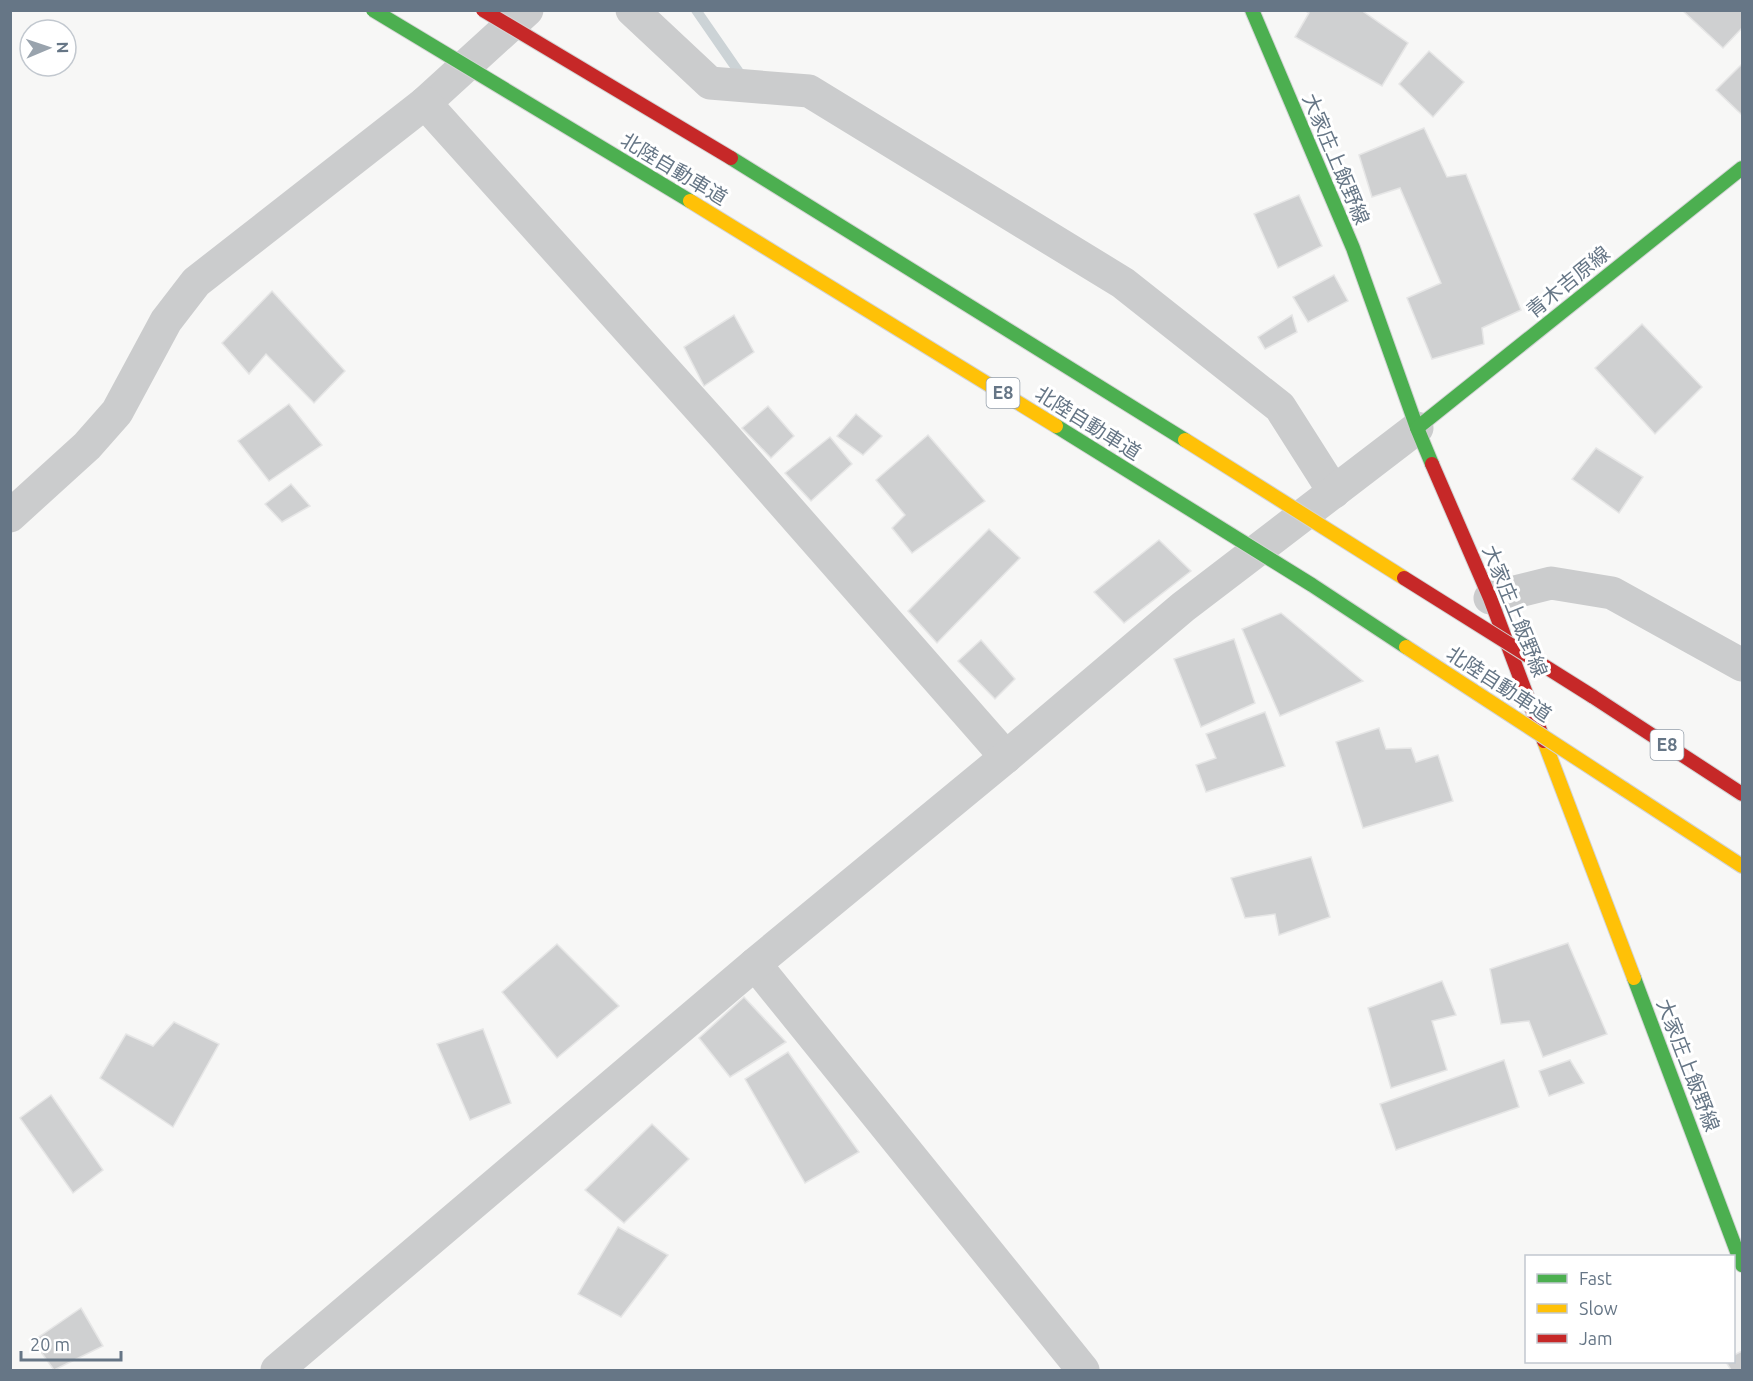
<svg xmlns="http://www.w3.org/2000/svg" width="1753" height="1381" viewBox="0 0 1753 1381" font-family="Ubuntu,'Noto Sans JP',sans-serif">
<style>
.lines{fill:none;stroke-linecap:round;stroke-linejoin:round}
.stream{stroke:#ccd3d6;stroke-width:10}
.building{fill:#cfd0d1;stroke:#e6e6e6;stroke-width:1.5}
.fast-casing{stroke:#d3d4d5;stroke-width:16}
.slow-casing{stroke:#d3d4d5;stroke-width:16}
.jam-casing{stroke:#d3d4d5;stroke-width:16}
.street{stroke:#cbcccd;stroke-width:33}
.fast{stroke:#4caf50;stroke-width:14}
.slow{stroke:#ffc107;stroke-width:14}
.jam{stroke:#c62828;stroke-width:14}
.fast-bridge-casing{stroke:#d3d4d4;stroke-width:16;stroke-linecap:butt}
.slow-bridge-casing{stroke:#d3d4d4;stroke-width:16;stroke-linecap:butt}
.jam-bridge-casing{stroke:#d3d4d4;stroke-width:16;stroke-linecap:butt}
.fast-bridge{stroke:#4caf50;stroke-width:14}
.slow-bridge{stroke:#ffc107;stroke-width:14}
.jam-bridge{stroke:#c62828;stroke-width:14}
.labels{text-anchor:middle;stroke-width:6;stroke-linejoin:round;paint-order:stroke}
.shield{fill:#fff;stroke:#949faa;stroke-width:1.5}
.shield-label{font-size:18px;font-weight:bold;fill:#667686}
.street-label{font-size:20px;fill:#667686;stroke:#fff}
</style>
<rect width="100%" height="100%" fill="#f7f7f6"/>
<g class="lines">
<path class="stream" d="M696,10L743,78"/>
</g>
<g class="building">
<path d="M1304,10H1361L1408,43L1382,86L1295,37L1309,13Z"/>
<path d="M1682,10H1742V28L1723,48Z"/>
<path d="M1429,51L1464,82L1433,117L1399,84Z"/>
<path d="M1742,64V113L1741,114L1716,90Z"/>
<path d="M1424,128L1447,177L1466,174L1521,310L1482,328L1484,344L1432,359L1407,298L1441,283L1400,188L1372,197L1359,155Z"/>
<path d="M1299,195L1322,246L1278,268L1254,214Z"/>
<path d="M1334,275L1348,301L1308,322L1293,297Z"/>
<path d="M272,291L345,371L314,403L266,354L249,374L222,343Z"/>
<path d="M734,315L754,352L704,386L684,347Z"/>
<path d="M1292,315L1297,332L1265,349L1258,337Z"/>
<path d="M1642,324L1702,387L1655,434L1595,368Z"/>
<path d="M289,404L322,445L269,481L238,441Z"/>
<path d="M768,406L794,436L771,458L742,428Z"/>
<path d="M856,414L882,436L863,455L837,436Z"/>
<path d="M928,435L985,501L912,553L892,528L905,515L876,480Z"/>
<path d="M830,437L852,464L811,501L785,473Z"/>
<path d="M1596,448L1643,477L1619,513L1572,479Z"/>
<path d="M291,484L310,506L282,522L265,504Z"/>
<path d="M989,529L1020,558L937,643L908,611Z"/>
<path d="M1159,540L1191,571L1124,623L1094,592Z"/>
<path d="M1281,613L1363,681L1280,716L1242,629Z"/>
<path d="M1234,639L1255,703L1201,727L1174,659Z"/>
<path d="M981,640L1015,679L995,699L958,661Z"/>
<path d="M1265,712L1285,766L1206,792L1196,765L1216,758L1206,734Z"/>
<path d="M1379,728L1386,749L1411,748L1416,762L1438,755L1453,801L1363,828L1336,742Z"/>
<path d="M1311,857L1330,917L1279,935L1275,914L1245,918L1231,878Z"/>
<path d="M1568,943L1607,1034L1543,1057L1529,1021L1501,1024L1490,969Z"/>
<path d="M557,944L619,1006L557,1058L502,992Z"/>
<path d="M1442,981L1456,1015L1432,1021L1447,1070L1391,1088L1368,1008Z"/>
<path d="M744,997L786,1042L730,1077L699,1038Z"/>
<path d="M174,1022L219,1044L173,1127L100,1078L126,1034L153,1046Z"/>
<path d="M483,1029L511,1103L470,1120L437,1044Z"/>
<path d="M788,1052L859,1152L805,1183L745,1079Z"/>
<path d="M1504,1060L1519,1107L1396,1150L1380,1104Z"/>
<path d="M1570,1060L1584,1083L1549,1096L1539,1071Z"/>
<path d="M51,1095L103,1170L73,1193L20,1118Z"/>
<path d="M652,1124L689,1159L624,1223L585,1190Z"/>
<path d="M618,1227L668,1255L621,1317L578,1294Z"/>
<path d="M81,1308L103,1346L54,1370L33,1341Z"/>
<path d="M1742,1351V1370H1731L1726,1362H1734V1355Z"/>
</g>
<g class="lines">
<defs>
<g id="fast">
<path d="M1252,10L1353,248L1417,428L1432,464"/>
<path d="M1417,428L1742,168"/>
<path d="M1634,978L1742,1265"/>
</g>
<g id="slow">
<path d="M1544,741L1634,978"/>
<path d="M1624,789L1742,866"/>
</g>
<g id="jam">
<path d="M1432,464L1490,598L1544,741"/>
<path d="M1592,696L1742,794"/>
</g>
</defs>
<use href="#fast" class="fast-casing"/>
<use href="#slow" class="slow-casing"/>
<use href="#jam" class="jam-casing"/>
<g class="street">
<path d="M632,10L710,83L809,91L1123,283L1280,407L1334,492"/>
<path d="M425,103L527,10"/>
<path d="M10,516L87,446L117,412L166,321L196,282L425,103L726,438L1006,757"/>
<path d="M1490,598L1551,583L1612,593L1742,665"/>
<path d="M755,964L1083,1370"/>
<path d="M277,1370L755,964L1006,757L1183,607L1417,428"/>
</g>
<use href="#fast" class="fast"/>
<use href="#slow" class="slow"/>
<use href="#jam" class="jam"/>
<defs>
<g id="fast-bridge">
<path d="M373,10L690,201"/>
<path d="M731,158L1185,440"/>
<path d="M1056,426L1312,585L1406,647"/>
</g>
<g id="slow-bridge">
<path d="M690,201L1056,426"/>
<path d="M1185,440L1404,578"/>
<path d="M1406,647L1624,789"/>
</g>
<g id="jam-bridge">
<path d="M483,10L731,158"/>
<path d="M1404,578L1592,696"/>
</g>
</defs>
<use href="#fast-bridge" class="fast-bridge-casing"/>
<use href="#slow-bridge" class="slow-bridge-casing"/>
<use href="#jam-bridge" class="jam-bridge-casing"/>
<use href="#fast-bridge" class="fast-bridge"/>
<use href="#slow-bridge" class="slow-bridge"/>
<use href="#jam-bridge" class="jam-bridge"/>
</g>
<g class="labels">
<g class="shield">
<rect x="986.5" y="378" width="33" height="30" rx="4.5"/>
<rect x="1650.5" y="730" width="33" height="30" rx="4.5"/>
</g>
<g class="shield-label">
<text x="1003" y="399">E8</text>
<text x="1667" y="751">E8</text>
</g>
<g class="street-label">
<text transform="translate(1336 159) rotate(67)" y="7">大家庄上飯野線</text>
<text transform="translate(674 169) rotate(31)" y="7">北陸自動車道</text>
<text transform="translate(1568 282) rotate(-39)" y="7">青木吉原線</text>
<text transform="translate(1088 423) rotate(32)" y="7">北陸自動車道</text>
<text transform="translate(1515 611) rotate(68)" y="7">大家庄上飯野線</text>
<text transform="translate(1499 684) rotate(33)" y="7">北陸自動車道</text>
<text transform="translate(1688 1065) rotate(69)" y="7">大家庄上飯野線</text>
</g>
</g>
<rect width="1753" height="1381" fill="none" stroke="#667686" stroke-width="24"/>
<rect x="1525" y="1255" width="210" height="108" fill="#ffffff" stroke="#c2c8cf" stroke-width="1.5"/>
<rect x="1537" y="1274" width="30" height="9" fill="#4caf50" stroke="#c2c8cf" stroke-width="1.5"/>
<text x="1579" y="1285" font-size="18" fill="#667686">Fast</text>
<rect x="1537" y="1304" width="30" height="9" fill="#ffc107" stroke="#c2c8cf" stroke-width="1.5"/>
<text x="1579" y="1315" font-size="18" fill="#667686">Slow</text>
<rect x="1537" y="1334" width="30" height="9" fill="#c62828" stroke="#c2c8cf" stroke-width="1.5"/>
<text x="1579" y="1345" font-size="18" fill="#667686">Jam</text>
<g transform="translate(48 48) rotate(88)"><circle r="28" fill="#ffffff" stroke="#c2c8cf" stroke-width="1.5"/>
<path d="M0-4.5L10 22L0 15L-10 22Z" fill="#99a3ad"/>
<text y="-9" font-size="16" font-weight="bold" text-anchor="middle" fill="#667686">N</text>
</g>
<path d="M21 1351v9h100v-9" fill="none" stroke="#667686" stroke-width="3"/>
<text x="30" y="1351" font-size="18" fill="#667686" stroke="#ffffff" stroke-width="4.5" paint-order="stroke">20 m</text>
</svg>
